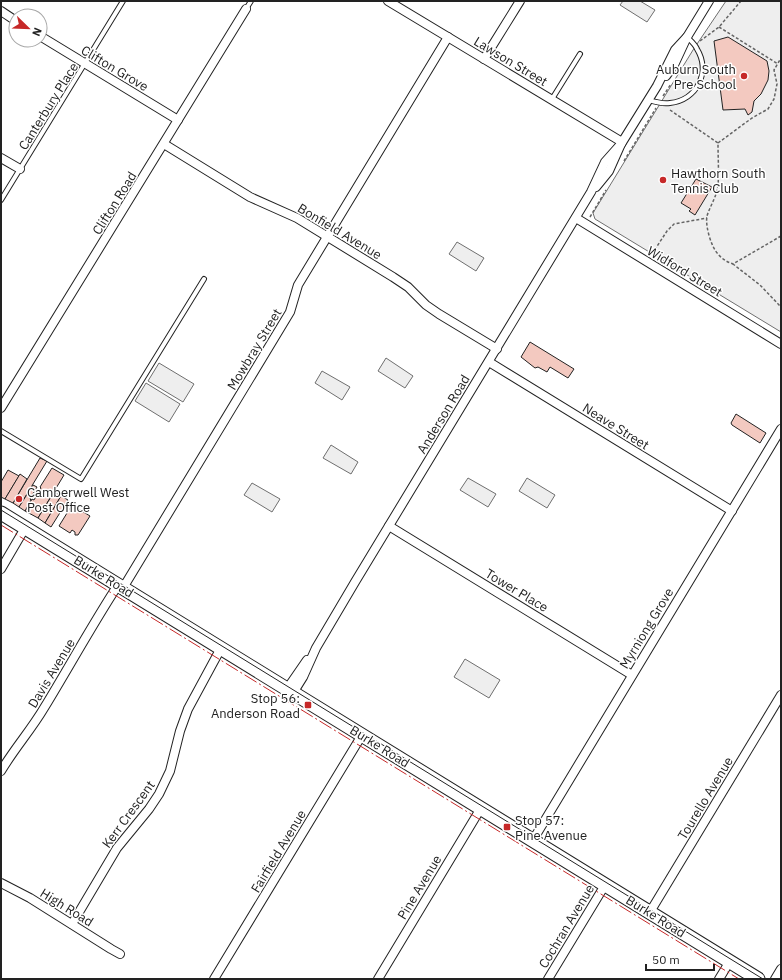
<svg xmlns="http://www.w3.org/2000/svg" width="782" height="980" viewBox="0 0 782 980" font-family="'IBM Plex Sans',sans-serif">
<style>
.green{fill:#eee;stroke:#6f6f6f}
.building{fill:#f3c9c0;stroke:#222}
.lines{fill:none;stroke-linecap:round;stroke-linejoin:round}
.service-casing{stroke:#222;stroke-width:6}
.minor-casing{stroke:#222;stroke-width:10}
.primary-casing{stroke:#222;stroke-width:15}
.path{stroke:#646464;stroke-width:1.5;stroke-dasharray:3 2;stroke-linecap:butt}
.service{stroke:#fff;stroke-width:4}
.minor{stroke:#fff;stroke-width:8}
.primary{stroke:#fff;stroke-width:13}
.tram{stroke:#222;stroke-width:1}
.power{stroke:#c62828;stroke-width:1;stroke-dasharray:14 3 2 3;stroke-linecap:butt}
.poi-dot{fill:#c62828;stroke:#fff;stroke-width:1.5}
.labels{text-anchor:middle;stroke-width:3;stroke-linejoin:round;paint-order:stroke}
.street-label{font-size:13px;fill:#222;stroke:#fff}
.poi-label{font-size:13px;fill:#222;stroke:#fff;text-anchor:start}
</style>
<rect width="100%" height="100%" fill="#fff"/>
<g class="green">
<path d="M623,1H640L655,10L647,22L620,5Z"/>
<path d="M726,1H781V332L595,219L593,213L693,50Z"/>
<path d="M457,242L484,258L476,271L449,254Z"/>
<path d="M386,358L413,376L405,388L378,371Z"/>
<path d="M159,363L194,384L183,402L148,381Z"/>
<path d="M322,371L350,387L342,400L315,383Z"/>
<path d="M146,383L180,404L169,422L135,401Z"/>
<path d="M331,445L358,462L351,474L323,458Z"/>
<path d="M468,478L496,494L488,507L460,490Z"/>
<path d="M527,478L555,495L547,508L519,491Z"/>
<path d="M252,483L280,499L272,512L244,495Z"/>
<path d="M465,659L500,680L489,698L454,677Z"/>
</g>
<g class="building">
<path d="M728,37L767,61L769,71L768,80L761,94L754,101L752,112L748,115L745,109L723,110L714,41Z"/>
<path d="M696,179L712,187L695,215L689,211L691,209L681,203Z"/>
<path d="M530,342L574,369L568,378L550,367L547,372L538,367L535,368L521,357Z"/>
<path d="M736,414L766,433L760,443L732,425L731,423Z"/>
<path d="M40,458L47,461L19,507L13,503Z"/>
<path d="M52,468L64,475L38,518L25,511L32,499L34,500L41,488L40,487Z"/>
<path d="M8,470L19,476L5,499L1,497V482Z"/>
<path d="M20,474L27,479L13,503L5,499Z"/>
<path d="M33,485L37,487L30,499L31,500L25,511L19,507Z"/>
<path d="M54,492L61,496L45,523L38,518Z"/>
<path d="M61,496L68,500L51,527L45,523Z"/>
<path d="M72,505L90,516L78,535H75V532L72,530L70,533L59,526Z"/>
</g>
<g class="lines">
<defs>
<g id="service">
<path d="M246,9L251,1"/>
<path d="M552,99L580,54"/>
<path d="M649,100C655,102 663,104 670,103C697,100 711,72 697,49C695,44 691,41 687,37"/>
<path d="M1,200L123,1"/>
<path d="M1,431L81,479L204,279"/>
</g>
<g id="minor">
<path d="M388,1L622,142"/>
<path d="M1,11L16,21"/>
<path d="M40,36L178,120"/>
<path d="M484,59L520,1"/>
<path d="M666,76L674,65L687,37L709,1"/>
<path d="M164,144L250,197L297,218L393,277L408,287L426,305L439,314L497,349"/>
<path d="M1,158L20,169"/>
<path d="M596,187L609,171L621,144L657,86L675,50L687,37"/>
<path d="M576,218L781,344"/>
<path d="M489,362L732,511"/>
<path d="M1,408L246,9"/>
<path d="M389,526L632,675"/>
<path d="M1,569L25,528"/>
<path d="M123,588L290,312L298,285L448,37"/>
<path d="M287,689L307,660"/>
<path d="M293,693L303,677L316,648L355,582L591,192L605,162L621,144"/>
<path d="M1,771C14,749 31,730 44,708C69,667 92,625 118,585"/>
<path d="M533,840L781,429"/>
<path d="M1,883L30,898L111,949L120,954"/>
<path d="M650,912L781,695"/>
<path d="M72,924L117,848L149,809L159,794L170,771L180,731L188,709L221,648"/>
<path d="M214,979L362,735"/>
<path d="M378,979L481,808"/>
<path d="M548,979L605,885"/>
<path d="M719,979L730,961"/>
<path d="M775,979L781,969"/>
</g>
<path id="primary" d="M1,513L758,979"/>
</defs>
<use href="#service" class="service-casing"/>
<use href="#minor" class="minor-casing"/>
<use href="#primary" class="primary-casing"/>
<g class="path">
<path d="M719,27L778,64"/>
<path d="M700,41L719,27L741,1"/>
<path d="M663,96L671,84"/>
<path d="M670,110L718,143C718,157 719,172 718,186C716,198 710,206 707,216C705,225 711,247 718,254C722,259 727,262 733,264"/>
<path d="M718,143L752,118L768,109L774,99L777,84L774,70L781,58"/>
<path d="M624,161L656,108"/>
<path d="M590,217L606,190"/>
<path d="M781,236L733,264L760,285L781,307"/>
<path d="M652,254L667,231L674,224L707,218"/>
</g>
<use href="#service" class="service"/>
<use href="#minor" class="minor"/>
<use href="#primary" class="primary"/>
<path class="tram" d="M1,510L763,979"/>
<path class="power" d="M1,525L739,979"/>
</g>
<g class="poi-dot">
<circle cx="744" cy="76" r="4"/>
<circle cx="663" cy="180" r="4"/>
<circle cx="19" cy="499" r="4"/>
<rect x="304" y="701" width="8" height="8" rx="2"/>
<rect x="503" y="823" width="8" height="8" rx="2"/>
</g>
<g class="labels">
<g class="street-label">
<text transform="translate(511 61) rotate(31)" y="5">Lawson Street</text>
<text transform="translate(115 68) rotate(31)" y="5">Clifton Grove</text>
<text transform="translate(48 106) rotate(-58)" y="5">Canterbury Place</text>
<text transform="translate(114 203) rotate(-58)" y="5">Clifton Road</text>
<text transform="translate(340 231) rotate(31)" y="5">Bonfield Avenue</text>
<text transform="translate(685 271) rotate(31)" y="5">Widford Street</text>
<text transform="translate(254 349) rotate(-59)" y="5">Mowbray Street</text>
<text transform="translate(443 414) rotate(-59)" y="5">Anderson Road</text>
<text transform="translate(616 426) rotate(32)" y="5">Neave Street</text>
<text transform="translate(104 576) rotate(32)" y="5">Burke Road</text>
<text transform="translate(517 590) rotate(31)" y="5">Tower Place</text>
<text transform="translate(646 628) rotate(-59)" y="5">Myrniong Grove</text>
<text transform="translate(51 673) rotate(-59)" y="5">Davis Avenue</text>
<text transform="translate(380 746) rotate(32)" y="5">Burke Road</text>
<text transform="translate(705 798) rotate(-59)" y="5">Tourello Avenue</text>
<text transform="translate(128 814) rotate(-54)" y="5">Kerr Crescent</text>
<text transform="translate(278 851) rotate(-59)" y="5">Fairfield Avenue</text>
<text transform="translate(419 887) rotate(-59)" y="5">Pine Avenue</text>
<text transform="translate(67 907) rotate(32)" y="5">High Road</text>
<text transform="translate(656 916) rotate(32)" y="5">Burke Road</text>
<text transform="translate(566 926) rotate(-59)" y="5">Cochran Avenue</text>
</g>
<g class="poi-label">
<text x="736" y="74" text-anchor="end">Auburn South<tspan x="736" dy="15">Pre School</tspan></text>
<text x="671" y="178">Hawthorn South<tspan x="671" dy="15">Tennis Club</tspan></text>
<text x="27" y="497">Camberwell West<tspan x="27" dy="15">Post Office</tspan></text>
<text x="300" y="703" text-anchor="end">Stop 56:<tspan x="300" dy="15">Anderson Road</tspan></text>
<text x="515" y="825">Stop 57:<tspan x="515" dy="15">Pine Avenue</tspan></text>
</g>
</g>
<rect width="782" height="980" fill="none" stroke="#222222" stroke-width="4"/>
<g transform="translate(28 28) rotate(113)"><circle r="19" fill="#ffffff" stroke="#a7a7a7"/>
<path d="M0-3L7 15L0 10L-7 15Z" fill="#c62828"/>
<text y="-6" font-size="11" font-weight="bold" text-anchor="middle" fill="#222222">N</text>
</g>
<path d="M646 964v6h68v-6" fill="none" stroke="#222222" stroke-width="2"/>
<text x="652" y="964" font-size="12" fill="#222222" stroke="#ffffff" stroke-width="3" paint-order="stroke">50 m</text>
</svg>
